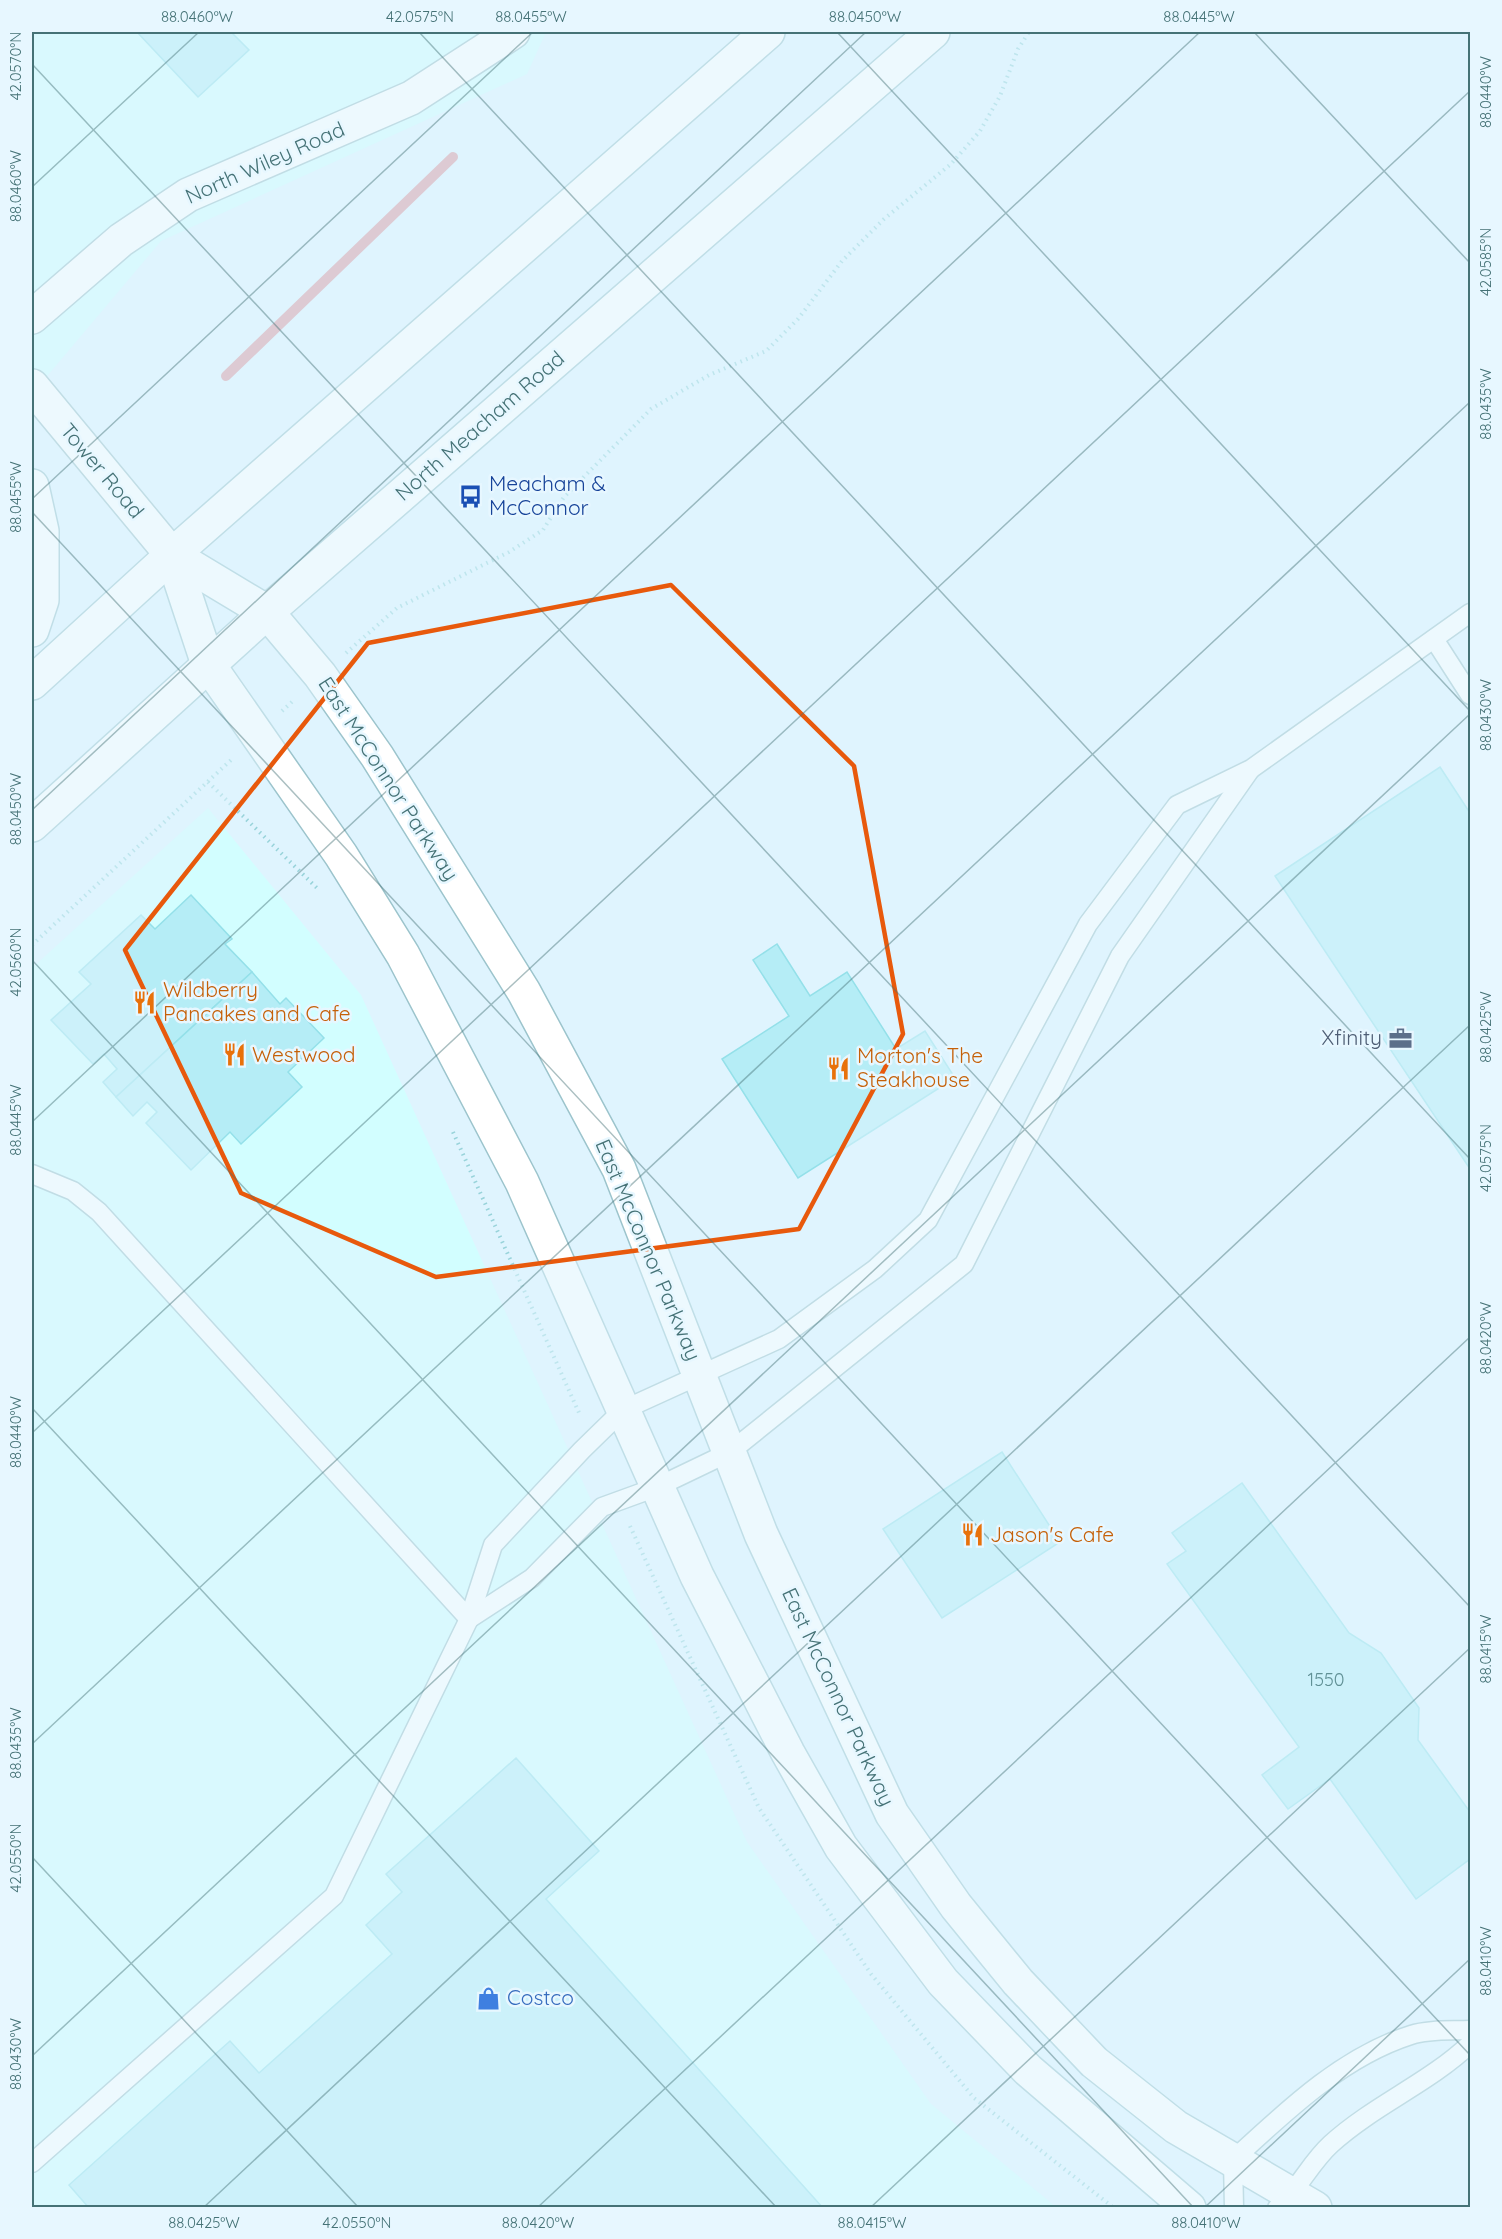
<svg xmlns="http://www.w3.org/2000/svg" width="1502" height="2239" viewBox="0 0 1502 2239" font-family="Quicksand,sans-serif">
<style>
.commercial{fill:#d2feff}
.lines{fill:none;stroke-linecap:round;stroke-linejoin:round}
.stream{stroke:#db98a0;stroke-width:10}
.building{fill:#b5edf6;stroke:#94e0e9;stroke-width:1.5}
.lane-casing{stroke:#9ec1c8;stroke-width:21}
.street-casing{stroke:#9ec1c8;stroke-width:36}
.secondary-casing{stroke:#9cc4cc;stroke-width:36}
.path{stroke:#98d3da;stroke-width:4;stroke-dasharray:1.5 4.5;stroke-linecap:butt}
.lane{stroke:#fff;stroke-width:18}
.street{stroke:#fff;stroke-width:33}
.secondary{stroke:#fff;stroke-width:33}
.marked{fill:none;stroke:#e8590c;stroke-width:4.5;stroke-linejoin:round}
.ticks{fill:none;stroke:#457276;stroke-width:1.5;stroke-opacity:0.45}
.labels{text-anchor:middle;stroke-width:5;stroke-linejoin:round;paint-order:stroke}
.number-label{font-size:18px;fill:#619196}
.street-label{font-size:21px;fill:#457276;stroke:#e7f7ff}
.transit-label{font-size:21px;fill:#164399;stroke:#e7f7ff;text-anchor:start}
.food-label{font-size:21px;fill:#c56008;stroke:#e7f7ff;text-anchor:start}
.service-label{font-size:21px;fill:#4e5e75;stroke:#e7f7ff;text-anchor:end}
.shop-label{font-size:21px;fill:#366cbe;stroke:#e7f7ff;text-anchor:start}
.neatline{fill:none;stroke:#457276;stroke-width:2}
.ticks-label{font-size:15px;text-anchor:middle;fill:#457276}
</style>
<rect width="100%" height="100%" fill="#dff4fe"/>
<g class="commercial">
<path d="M32,32H546L527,74L161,241L32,394Z"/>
<path d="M208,808L361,995L747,1842L931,2104L1056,2207H32V968Z"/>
</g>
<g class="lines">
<path class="stream" d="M226,376L453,157"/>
</g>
<g class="building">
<path d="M137,32H231L249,50L198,97Z"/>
<path d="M1440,767L1470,813V1169L1275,876Z"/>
<path d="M191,895L232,939L225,944L252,972L116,1097L103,1082L117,1069L104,1054L93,1064L51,1020L91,984L79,972L141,915L155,929Z"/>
<path d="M777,944L810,996L847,972L896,1049L925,1031L955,1078L798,1178L722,1059L789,1016L753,960Z"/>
<path d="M252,972L280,1004L286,998L324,1038L288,1072L302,1087L241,1144L230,1132L191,1170L146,1123L157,1112L147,1102L133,1116L116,1097Z"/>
<path d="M1002,1452L1060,1542L942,1618L883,1529Z"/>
<path d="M1242,1483L1349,1633L1381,1653L1419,1708L1418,1740L1470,1812V1859L1416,1899L1330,1779L1288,1809L1262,1775L1299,1747L1167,1564L1186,1551L1172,1533Z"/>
<path d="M516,1758L599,1851L546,1899L823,2208H89L69,2185L230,2041L259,2073L392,1954L366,1925L402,1892L386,1874Z"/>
</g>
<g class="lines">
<defs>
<g id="lane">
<path d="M1434,639L1470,695"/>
<path d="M32,1174L73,1191L99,1212L469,1619"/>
<path d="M469,1619L532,1578L602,1507L657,1487L730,1452L964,1264L1120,956L1250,770"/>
<path d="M32,2163L334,1896L469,1619L493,1545L582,1450L623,1410L779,1339L875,1269L928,1220L1088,924L1177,805L1251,769L1470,613"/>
<path d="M1234,2208L1233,2160C1286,2111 1342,2057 1411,2035C1429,2029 1452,2031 1470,2030"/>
<path d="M1277,2208C1299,2189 1310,2163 1331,2144C1374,2105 1429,2083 1470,2044"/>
</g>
<g id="street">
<path d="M32,317L121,240L188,195L411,98L513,32"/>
<path d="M32,386L172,555"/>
</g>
<g id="secondary">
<path d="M32,486L42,531V600L32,630"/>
<path d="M172,555L267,612L320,675L377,756L524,992L619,1169L761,1534L892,1814L956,1906L1018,1982L1094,2062L1176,2127L1315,2208"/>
<path d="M172,555L208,664L341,855L403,955L522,1182L697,1576L788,1753L841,1847L943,1982L1028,2070L1189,2208"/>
<path d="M32,683L172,555L768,32"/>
<path d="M32,825L267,612L933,32"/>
</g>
</defs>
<use href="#lane" class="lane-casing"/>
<use href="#street" class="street-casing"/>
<use href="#secondary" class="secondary-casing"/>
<g class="path">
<path d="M346,653L397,608L509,552L543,530L564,497L651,409L709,375L766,351L798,319L842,261L884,219L951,164L980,131L1000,96L1018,49L1029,32"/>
<path d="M282,711L294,700"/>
<path d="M208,782L319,890"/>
<path d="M32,945L231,760"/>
<path d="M453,1132L580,1415"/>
<path d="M630,1526L759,1808L871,1974L974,2098L1114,2208"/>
</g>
<use href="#lane" class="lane"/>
<use href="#street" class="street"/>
<use href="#secondary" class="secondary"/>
</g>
<path d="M0 0H1502V2239H0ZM671,585L854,766L903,1034L799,1229L436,1277L241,1193L125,950L368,643Z" fill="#dff4fe" fill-opacity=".55" fill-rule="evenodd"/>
<path class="marked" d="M671,585L854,766L903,1034L799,1229L436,1277L241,1193L125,950L368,643Z"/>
<path class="ticks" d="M419,32L1470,1159M837,32L1470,711M1254,32L1470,263M32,64L1470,1607M32,187L199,32M32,499L533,32M32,512L1470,2055M32,810L866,32M32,960L1194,2208M32,1122L1200,32M32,1408L777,2208M32,1433L1470,91M32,1744L1470,402M32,1857L359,2208M32,2056L1470,714M203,2208L1470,1025M537,2208L1470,1337M870,2208L1470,1648M1204,2208L1470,1959"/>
<defs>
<symbol id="bus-bare" viewBox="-9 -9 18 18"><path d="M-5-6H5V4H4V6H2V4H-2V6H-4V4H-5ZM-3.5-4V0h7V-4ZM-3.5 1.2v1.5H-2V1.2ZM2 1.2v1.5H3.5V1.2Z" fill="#1a4fb4" stroke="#e7f7ff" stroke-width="2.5" paint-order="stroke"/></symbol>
<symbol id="restaurant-bare" viewBox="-9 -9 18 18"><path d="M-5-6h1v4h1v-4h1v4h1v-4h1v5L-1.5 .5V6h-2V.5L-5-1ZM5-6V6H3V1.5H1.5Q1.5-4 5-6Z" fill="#e8710a" stroke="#e7f7ff" stroke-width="2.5" paint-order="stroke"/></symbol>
<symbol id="office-bare" viewBox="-9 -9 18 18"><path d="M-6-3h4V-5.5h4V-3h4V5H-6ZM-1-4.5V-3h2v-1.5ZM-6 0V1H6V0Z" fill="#5c6f8a" stroke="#e7f7ff" stroke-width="2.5" paint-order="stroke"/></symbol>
<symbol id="shop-bare" viewBox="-9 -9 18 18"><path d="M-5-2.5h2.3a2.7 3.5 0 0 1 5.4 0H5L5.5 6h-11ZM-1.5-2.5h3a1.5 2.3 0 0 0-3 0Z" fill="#3f7fe0" stroke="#e7f7ff" stroke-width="2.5" paint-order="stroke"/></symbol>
</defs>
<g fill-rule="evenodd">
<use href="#bus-bare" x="454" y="480" width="33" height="33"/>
<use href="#restaurant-bare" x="128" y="986" width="33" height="33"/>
<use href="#office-bare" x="1384" y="1022" width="33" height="33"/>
<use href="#restaurant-bare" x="218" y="1038" width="33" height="33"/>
<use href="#restaurant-bare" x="822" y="1052" width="33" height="33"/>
<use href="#restaurant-bare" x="956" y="1518" width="33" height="33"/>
<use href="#shop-bare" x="472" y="1982" width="33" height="33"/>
</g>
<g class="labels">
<g class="number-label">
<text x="1326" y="1686">1550</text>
</g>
<g class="street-label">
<text transform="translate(265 163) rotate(-24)" y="7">North Wiley Road</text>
<text transform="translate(480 426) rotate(-41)" y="7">North Meacham Road</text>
<text transform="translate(102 471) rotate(50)" y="7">Tower Road</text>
<text transform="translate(388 779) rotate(57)" y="7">East McConnor Parkway</text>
<text transform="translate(648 1250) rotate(67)" y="7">East McConnor Parkway</text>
<text transform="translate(838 1697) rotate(65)" y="7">East McConnor Parkway</text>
</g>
<g class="transit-label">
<text x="489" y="491">Meacham &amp;<tspan x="489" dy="24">McConnor</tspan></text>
</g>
<g class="food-label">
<text x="163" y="997">Wildberry<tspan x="163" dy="24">Pancakes and Cafe</tspan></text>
<text x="252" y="1062">Westwood</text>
<text x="857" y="1063">Morton's The<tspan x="857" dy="24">Steakhouse</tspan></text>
<text x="990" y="1542">Jason's Cafe</text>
</g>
<g class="service-label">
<text x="1382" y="1045">Xfinity</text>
</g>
<g class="shop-label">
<text x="507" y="2005">Costco</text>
</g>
</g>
<rect width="1502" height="2239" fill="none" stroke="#e7f7ff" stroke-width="66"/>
<rect x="33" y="33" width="1436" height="2173" class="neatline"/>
<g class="ticks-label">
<text x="197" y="22">88.0460°W</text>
<text x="420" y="22">42.0575°N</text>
<text x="531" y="22">88.0455°W</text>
<text x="865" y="22">88.0450°W</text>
<text x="1199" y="22">88.0445°W</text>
<text transform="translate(16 66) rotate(-90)" y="5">42.0570°N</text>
<text transform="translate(1486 92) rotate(-90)" y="5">88.0440°W</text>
<text transform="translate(16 186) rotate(-90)" y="5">88.0460°W</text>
<text transform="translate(1486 262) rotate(-90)" y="5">42.0585°N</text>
<text transform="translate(1486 404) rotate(-90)" y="5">88.0435°W</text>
<text transform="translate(16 497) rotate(-90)" y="5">88.0455°W</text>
<text transform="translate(1486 715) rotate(-90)" y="5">88.0430°W</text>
<text transform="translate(16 809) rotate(-90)" y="5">88.0450°W</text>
<text transform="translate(16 962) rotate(-90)" y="5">42.0560°N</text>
<text transform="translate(1486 1027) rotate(-90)" y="5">88.0425°W</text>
<text transform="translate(16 1120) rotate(-90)" y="5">88.0445°W</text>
<text transform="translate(1486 1158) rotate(-90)" y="5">42.0575°N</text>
<text transform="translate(1486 1338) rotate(-90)" y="5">88.0420°W</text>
<text transform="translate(16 1432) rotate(-90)" y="5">88.0440°W</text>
<text transform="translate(1486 1649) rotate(-90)" y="5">88.0415°W</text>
<text transform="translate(16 1743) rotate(-90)" y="5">88.0435°W</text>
<text transform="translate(16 1858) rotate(-90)" y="5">42.0550°N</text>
<text transform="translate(1486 1961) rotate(-90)" y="5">88.0410°W</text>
<text transform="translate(16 2054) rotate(-90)" y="5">88.0430°W</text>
<text x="204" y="2228">88.0425°W</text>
<text x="357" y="2228">42.0550°N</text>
<text x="538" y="2228">88.0420°W</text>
<text x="872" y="2228">88.0415°W</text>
<text x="1206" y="2228">88.0410°W</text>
</g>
</svg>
